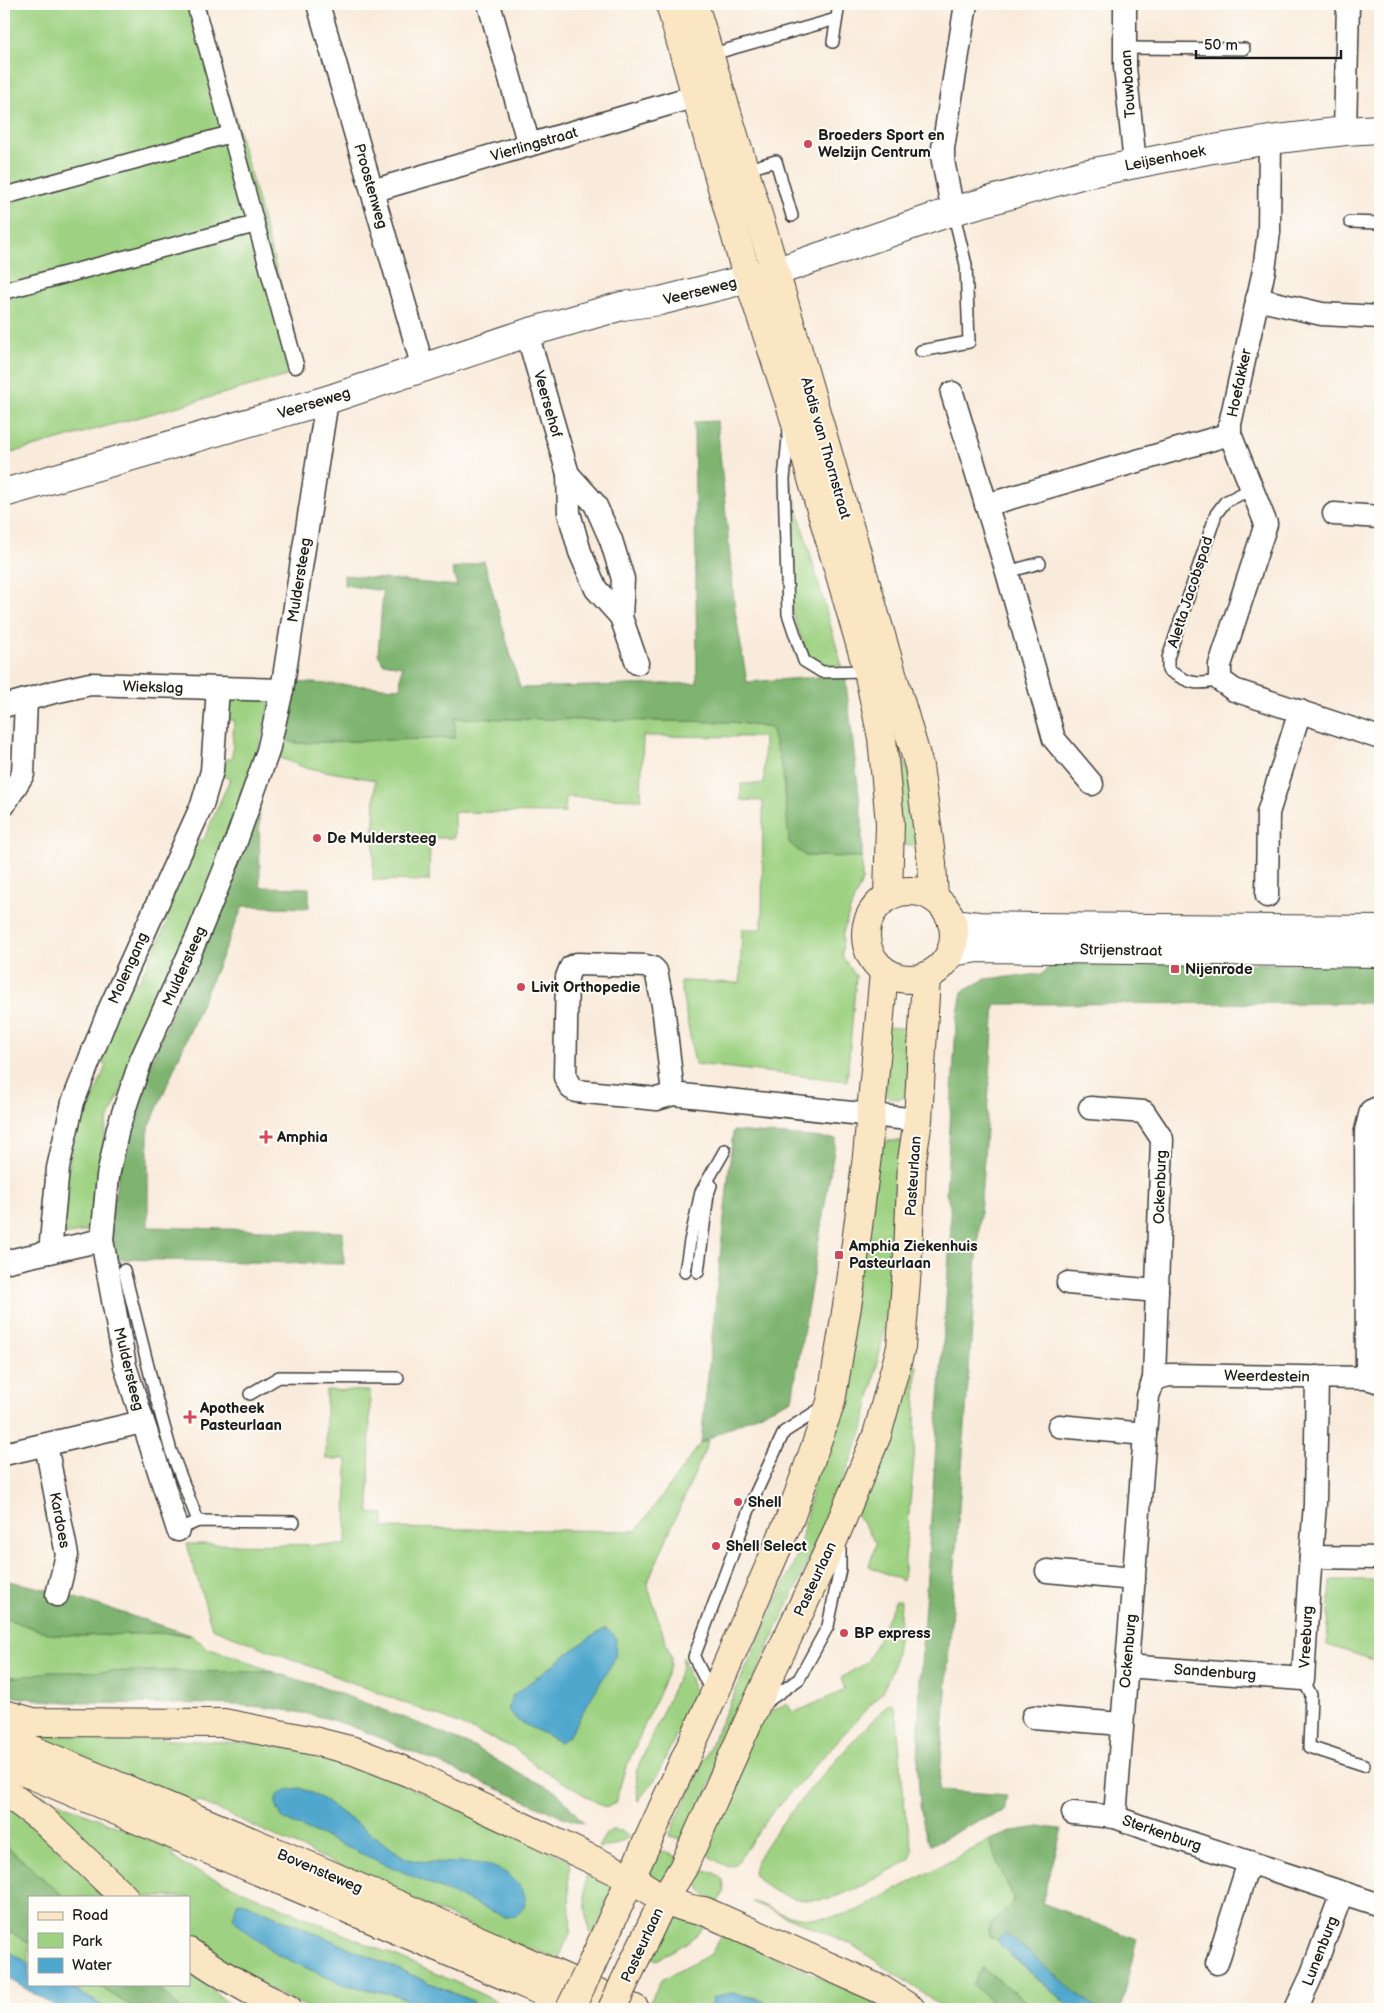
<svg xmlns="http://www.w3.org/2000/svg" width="1384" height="2013" viewBox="0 0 1384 2013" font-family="'Balsamiq Sans',sans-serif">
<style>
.green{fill:#9ed282;stroke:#5d774f;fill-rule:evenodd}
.forest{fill:#7eb470;stroke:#4d6846}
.water{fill:#50a7cd;stroke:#366274}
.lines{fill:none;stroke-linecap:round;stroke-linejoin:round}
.service-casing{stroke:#3d3b39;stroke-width:14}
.pedestrian-casing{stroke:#3d3b39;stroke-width:19}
.minor-casing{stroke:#3d3b39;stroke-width:25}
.tertiary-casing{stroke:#3d3b39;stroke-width:30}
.secondary-casing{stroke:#3d3b39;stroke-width:30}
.service{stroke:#fff;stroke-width:11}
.pedestrian{stroke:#fff;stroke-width:16}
.minor{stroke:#fff;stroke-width:22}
.tertiary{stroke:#fff;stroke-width:28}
.secondary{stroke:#fbe6c4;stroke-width:28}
.secondary-bridge-casing{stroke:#3d3b39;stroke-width:30;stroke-linecap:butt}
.secondary-bridge{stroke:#fbe6c4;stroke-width:28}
.poi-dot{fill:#d1495b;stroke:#fdfcf7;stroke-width:2}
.labels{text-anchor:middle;stroke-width:4;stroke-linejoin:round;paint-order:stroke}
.street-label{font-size:15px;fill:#1c1c1c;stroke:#fdfcf7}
.poi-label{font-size:15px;font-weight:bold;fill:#1c1c1c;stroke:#fdfcf7;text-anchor:start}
</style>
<rect width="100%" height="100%" fill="#fdfcf7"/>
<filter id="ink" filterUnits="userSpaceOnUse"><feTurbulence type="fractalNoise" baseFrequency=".02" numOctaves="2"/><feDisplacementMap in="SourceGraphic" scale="10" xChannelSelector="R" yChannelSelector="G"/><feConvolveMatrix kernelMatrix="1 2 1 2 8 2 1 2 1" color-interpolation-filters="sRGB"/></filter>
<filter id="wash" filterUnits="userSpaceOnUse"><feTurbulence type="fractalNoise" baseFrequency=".0096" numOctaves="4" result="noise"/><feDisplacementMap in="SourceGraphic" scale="20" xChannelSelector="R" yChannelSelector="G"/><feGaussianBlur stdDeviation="1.12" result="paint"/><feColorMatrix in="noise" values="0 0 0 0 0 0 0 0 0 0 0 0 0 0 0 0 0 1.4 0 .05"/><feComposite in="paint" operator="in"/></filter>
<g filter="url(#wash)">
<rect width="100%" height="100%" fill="#f9ebdb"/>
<g class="green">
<path d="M4,4H204L304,371L4,455Z"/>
<path d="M790,483L842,666H823L809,658L792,613Z"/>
<path d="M232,696H272L256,759L216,867L106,1125L92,1230L59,1236L76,1112L87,1116L106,1065L95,1061L128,978L139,982L168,921L157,916L169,888L177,891L181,883L173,879L192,836L203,841L230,779L219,774L220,759H232L234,720L221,719V707Z"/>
<path d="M455,718L732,722L772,728L783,772L784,794L805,856L862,857V881L850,910L843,933L842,956L856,976L847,1081L695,1064L680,981L740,983L742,929H762L763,801L741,800V784H764V737L643,736L641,799L566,797L565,813L454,812V838H430L429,881L373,880L375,780L303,767L276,756L283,738L295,743L454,738Z"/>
<path d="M898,741L910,777L923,845H899Z"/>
<path d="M885,1027L919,1029L908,1096C900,1100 894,1100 886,1095Z"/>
<path d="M888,1141H903L900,1258L863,1430L820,1536L754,1678L687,1840L669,1836L798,1554L819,1457L877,1150Z"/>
<path d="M912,1364L917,1366L914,1458L903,1581L869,1566L876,1543L854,1511L884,1431Z"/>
<path d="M326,1390L370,1391L369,1513L384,1514V1528L636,1531L701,1443L709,1440L647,1584L671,1658V1665L625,1770L615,1803L606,1808L538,1767L514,1748L451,1721L212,1628L187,1544L346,1545L347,1459H326Z"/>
<path d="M1331,1580H1380V1662L1327,1645Z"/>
<path d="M895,1601H901C899,1632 898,1665 882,1692L771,1814L736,1864L727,1866L711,1858L708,1854L700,1853L762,1717L787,1703L793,1713L845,1690L841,1678L868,1661Z"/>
<path d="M4,1618L54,1635L83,1636L156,1633L191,1635L209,1649L236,1657L273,1672L150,1671L4,1677Z"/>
<path d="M683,1657L695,1695L656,1778L638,1801L636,1772L682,1668Z"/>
<path d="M892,1703L895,1710L897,1719L905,1812L913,1850L910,1859C902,1865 892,1869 883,1874C866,1884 849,1893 830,1898C803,1905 769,1895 753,1873C753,1845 862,1732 886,1706Z"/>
<path d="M8,1733L271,1744L369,1769L571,1861L568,1876L571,1931L559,1958L500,1939L199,1801L191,1803ZM300,1788L318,1796L405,1858L418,1862L478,1863L516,1916L505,1917L278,1811L276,1797Z"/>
<path d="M10,1782L171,1849L173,1857L183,1865L460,1984L512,2009H476L472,2001L245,1903L234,1919L243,1929L276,1954L342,1984L396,1995L424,2009H311L283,1996L189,1944V1897H137Z"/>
<path d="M4,1802L112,1897H64L4,1844Z"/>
<path d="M612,1830L620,1831L630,1837L612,1846L598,1848L605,1835Z"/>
<path d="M990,1840L996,1859L1013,1897L1012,1903L988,1928L989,1936L998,1941L1011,1956L1072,2009H1036L983,1968L973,1984L1001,2009H944L926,1995L851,1944L752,1902C761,1903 770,1909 778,1912C806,1921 829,1920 856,1911Z"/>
<path d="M662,1851L681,1858L665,1892L648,1875Z"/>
<path d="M693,1865L716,1874L723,1880L724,1890L718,1902C700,1897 696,1882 693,1865Z"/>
<path d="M588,1869L615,1882L594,1934L589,1932C587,1913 581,1888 588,1869Z"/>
<path d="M671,1911L706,1924C694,1941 676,1948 659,1960L652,1958Z"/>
<path d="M4,1929L29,1943V1963L4,1949Z"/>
<path d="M723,1934L892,2009H784L755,1998L732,1993L719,1995L710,2008L711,2009H660L649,2004L661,1980L711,1954Z"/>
<path d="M189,1970L235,2009H181L154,1984H189Z"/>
<path d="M65,1984H96L135,2009H108Z"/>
</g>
<g class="forest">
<path d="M717,421L735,610L747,682L845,675L862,820V857L805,856L789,843L783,772L771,728L732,722L455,718V738L295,743L283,738L287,709L294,682L400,688L402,666L383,663L378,654L383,591L344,585V575L457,586L452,569L484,561L520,688L697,683L694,422Z"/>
<path d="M259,800L260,887L309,888V908L243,906L148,1130V1227L343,1232L344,1264L113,1259L108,1234L126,1131L155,1053Z"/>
<path d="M1068,963L1380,964V1003L995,1004L939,1790L1007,1795L1004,1811L980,1820L931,1845L926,1837L920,1805L918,1772L920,1677L951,1227L950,1206L946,1193L956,1025L962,992L985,979L1042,974L1049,967Z"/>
<path d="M733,1131L836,1139L792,1399L729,1428L701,1443Z"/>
<path d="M4,1580L54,1591L191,1635L156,1633L83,1636L54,1635L4,1618Z"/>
<path d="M150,1671L273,1672L325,1688L408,1719L472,1746L520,1774L557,1792L584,1823C561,1819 539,1806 517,1797C480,1782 443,1764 406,1749C375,1736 346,1722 313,1715C213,1693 105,1713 4,1695V1677L11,1678L48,1672Z"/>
<path d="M1039,1827L1062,1829L1042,1903L1137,1939L1120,2009H1098L1076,1993L1008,1935L998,1939V1941L989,1936V1926L1012,1903L1013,1897L996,1859L990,1840L1013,1831Z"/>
<path d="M4,1844L64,1897H29V1943L4,1929Z"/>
<path d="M983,1968L1036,2009H1001L972,1984Z"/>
<path d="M96,1984H154L181,2009H135Z"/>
</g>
<g class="water">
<path d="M606,1628L616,1638L615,1658L568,1737L560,1742L518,1721L508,1710L512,1696L586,1640Z"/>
<path d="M299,1788L318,1796L405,1858C444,1871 495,1847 522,1890C529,1901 524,1908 516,1916L505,1917L283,1819L276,1805V1797L286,1790Z"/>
<path d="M238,1902L245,1903L472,2001L476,2009H424L396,1995L342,1984L276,1954L243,1929L233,1919L236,1906Z"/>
<path d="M1005,1934L1012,1938L1076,1993L1098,2009H1072L1001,1946L998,1939Z"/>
<path d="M4,1949L29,1963V1984H65L108,2009H60L4,1976Z"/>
<path d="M732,1993L755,1998L784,2009H711L710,2008L712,1998Z"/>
</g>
</g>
<g filter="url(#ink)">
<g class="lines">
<defs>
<g id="service">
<path d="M833,42L839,4"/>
<path d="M1125,48L1244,49"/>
<path d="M709,55L836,19"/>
<path d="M744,170L776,161L792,216"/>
<path d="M1350,222L1380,223"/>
<path d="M921,351L969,342L966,265L953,211"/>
<path d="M789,428L784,479L788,614L804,661L822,672L867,671"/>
<path d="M1007,572L1040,563"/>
<path d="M1220,680C1196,686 1188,683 1168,670V658L1216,514L1225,502L1253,488"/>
<path d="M124,1270L155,1394L171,1451L198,1521"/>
<path d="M685,1272L690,1241L701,1192L725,1150"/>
<path d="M698,1272L708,1194L711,1185"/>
<path d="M250,1394L279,1377L398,1378"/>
<path d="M178,1530L198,1521L294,1522"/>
<path d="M1303,1679L1311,1695L1309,1747L1364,1765"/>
<path d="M712,1693L694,1657L753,1499L784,1432L825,1406"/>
<path d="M765,1703L799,1679L828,1626L840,1569V1545"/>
</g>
<g id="pedestrian">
<path d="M195,4L295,365"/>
<path d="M4,196L231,134"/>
<path d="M4,291L256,224"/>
</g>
<g id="minor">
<path d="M318,4L423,368"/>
<path d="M489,4L529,145"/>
<path d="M1125,4V67L1135,164"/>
<path d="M1345,131L1348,4"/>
<path d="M1270,140L1269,232L1264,270L1230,424V434L1266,524L1220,665V680L1234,690L1380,738"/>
<path d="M372,191L696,96"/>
<path d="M953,211L943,161V148L966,4"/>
<path d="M1257,299L1322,314L1380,317"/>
<path d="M527,333L568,474L595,504L611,540L623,579L621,617L637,663"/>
<path d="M952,393L1007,572L1054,739L1092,784"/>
<path d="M568,474L569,513L580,552L596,589L621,617"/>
<path d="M986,505L1230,434"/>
<path d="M1334,514L1380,517"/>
<path d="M4,706L54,692L90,684L282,690"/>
<path d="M4,805L23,774L26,700"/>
<path d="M1267,896L1268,813L1300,711"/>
<path d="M673,1094L663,1005L656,971L653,968L646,966L577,964L571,967L567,977L565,1077L571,1088L576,1091L657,1099L673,1094L918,1120"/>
<path d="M1090,1108L1144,1112L1162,1139L1154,1379L1148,1396L1115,1817"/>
<path d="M50,1252L58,1168L73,1102L110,1008L202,805L212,771L218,689"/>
<path d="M4,1262L102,1240"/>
<path d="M1068,1283L1157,1291"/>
<path d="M1367,1378L1366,1131L1371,1111L1380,1107"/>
<path d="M1154,1379L1169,1375L1367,1378L1380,1382"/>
<path d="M1059,1426L1145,1434"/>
<path d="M46,1445L67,1555L57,1595"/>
<path d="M4,1454L142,1422"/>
<path d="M178,1530L125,1366L102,1240L108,1176L118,1128L141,1060L198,935L235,844L268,751L282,690L327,400"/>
<path d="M1311,1557L1380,1558"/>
<path d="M1047,1571L1134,1579"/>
<path d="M1126,1666L1303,1679L1309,1581L1315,1504L1317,1377"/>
<path d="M1033,1717L1122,1724"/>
<path d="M1073,1813L1115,1817L1145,1828L1380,1905"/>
<path d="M1217,1963L1249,1862"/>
<path d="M1296,2009L1310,1979L1342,1893"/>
</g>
<g id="tertiary">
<path d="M4,493L327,400L527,333L622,306L660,301L775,272L953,211L1084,174L1207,150L1270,140L1345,131L1380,129"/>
<path d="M952,923L979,926L1035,927L1380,930"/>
<path d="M951,952L979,948L1380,953"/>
</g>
<g id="secondary">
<path d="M670,4L743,262L791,407L868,671L882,738L890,823L888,896"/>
<path d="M694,4L770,254L919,766L932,863L934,898"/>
<circle cx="910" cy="935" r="44"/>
<path d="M4,1714L33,1722L224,1723L314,1741L354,1751L410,1773L631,1878C654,1893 676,1909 704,1911L882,1990L911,2009"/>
<path d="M4,1738L319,1870L635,2009"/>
<path d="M4,1763L534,1988L578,2009"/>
<path d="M4,1791L42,1819L124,1897"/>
<path d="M189,1952C221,1975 253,1993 288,2009"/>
<path d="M590,1968L713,1697L790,1518L831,1402L851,1282L867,1156L884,972"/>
<path d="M624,1983L664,1899L683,1868L753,1711L833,1541L877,1435L901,1347L908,1254L912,1160L918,1120L926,977"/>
</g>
</defs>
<use href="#service" class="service-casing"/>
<use href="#pedestrian" class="pedestrian-casing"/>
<use href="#minor" class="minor-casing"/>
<use href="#tertiary" class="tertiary-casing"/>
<use href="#secondary" class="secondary-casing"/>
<use href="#service" class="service"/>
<use href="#pedestrian" class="pedestrian"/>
<use href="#minor" class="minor"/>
<use href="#tertiary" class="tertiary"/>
<use href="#secondary" class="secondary"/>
<defs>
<g id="secondary-bridge">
<path d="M570,2009L590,1968"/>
<path d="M612,2009L624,1983"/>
</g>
</defs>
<use href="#secondary-bridge" class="secondary-bridge-casing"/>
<use href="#secondary-bridge" class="secondary-bridge"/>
</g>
</g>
<g class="poi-dot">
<circle cx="808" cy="144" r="5"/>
<circle cx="317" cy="838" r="5"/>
<rect x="1170" y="964" width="10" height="10" rx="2.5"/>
<circle cx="521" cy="987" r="5"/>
<path d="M263.5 1129.5h5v5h5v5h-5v5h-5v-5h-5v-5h5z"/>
<rect x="834" y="1250" width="10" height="10" rx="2.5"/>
<path d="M187.5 1409.5h5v5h5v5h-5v5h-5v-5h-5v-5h5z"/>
<circle cx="738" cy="1502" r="5"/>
<circle cx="716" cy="1546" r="5"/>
<circle cx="844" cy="1633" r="5"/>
</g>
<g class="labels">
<g class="street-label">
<text transform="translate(1128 84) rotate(-94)" y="5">Touwbaan</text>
<text transform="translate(534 144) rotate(-16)" y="5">Vierlingstraat</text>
<text transform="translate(1165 158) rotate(-11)" y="5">Leijsenhoek</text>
<text transform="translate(371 186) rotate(74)" y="5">Proostenweg</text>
<text transform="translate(700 291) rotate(-14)" y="5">Veerseweg</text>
<text transform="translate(1239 383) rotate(-78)" y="5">Hoefakker</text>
<text transform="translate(314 403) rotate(-17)" y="5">Veerseweg</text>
<text transform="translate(548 404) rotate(74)" y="5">Veersehof</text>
<text transform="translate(826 448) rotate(74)" y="5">Abdis van Thornstraat</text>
<text transform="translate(299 580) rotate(-81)" y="5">Muldersteeg</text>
<text transform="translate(1190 592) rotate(-72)" y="5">Aletta Jacobspad</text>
<text transform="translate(153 687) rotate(2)" y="5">Wiekslag</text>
<text transform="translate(1121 950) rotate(1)" y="5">Strijenstraat</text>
<text transform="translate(184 966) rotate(-66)" y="5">Muldersteeg</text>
<text transform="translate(128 968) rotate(-66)" y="5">Molengang</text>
<text transform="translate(913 1176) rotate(-86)" y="5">Pasteurlaan</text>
<text transform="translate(1160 1187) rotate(-88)" y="5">Ockenburg</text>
<text transform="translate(129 1369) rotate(76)" y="5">Muldersteeg</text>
<text transform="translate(1267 1376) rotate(1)" y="5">Weerdestein</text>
<text transform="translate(60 1520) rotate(79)" y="5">Kardoes</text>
<text transform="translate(815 1579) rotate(-65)" y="5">Pasteurlaan</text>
<text transform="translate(1306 1637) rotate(-87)" y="5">Vreeburg</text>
<text transform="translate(1128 1651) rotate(-85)" y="5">Ockenburg</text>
<text transform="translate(1215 1672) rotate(4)" y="5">Sandenburg</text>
<text transform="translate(1162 1833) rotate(19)" y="5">Sterkenburg</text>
<text transform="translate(320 1871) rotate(23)" y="5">Bovensteweg</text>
<text transform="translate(642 1945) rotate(-65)" y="5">Pasteurlaan</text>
<text transform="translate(1320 1951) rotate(-69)" y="5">Lunenburg</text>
</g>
<g class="poi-label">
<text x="818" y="140">Broeders Sport en<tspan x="818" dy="17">Welzijn Centrum</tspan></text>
<text x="327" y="843">De Muldersteeg</text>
<text x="1185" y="974">Nijenrode</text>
<text x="531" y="992">Livit Orthopedie</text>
<text x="277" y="1142">Amphia</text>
<text x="849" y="1251">Amphia Ziekenhuis<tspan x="849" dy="17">Pasteurlaan</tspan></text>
<text x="200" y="1413">Apotheek<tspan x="200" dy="17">Pasteurlaan</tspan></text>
<text x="748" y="1507">Shell</text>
<text x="726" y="1551">Shell Select</text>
<text x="854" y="1638">BP express</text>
</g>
</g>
<rect width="1384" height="2013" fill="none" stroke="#fdfcf7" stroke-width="20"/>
<rect x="28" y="1896" width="162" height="90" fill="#fdfcf7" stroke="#a3a29f"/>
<rect x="38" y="1912" width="25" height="8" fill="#fbe6c4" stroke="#a3a29f"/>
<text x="72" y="1920" font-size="15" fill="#1c1c1c">Road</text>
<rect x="38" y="1933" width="25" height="15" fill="#9ed282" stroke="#a3a29f"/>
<text x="72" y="1946" font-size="15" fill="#1c1c1c">Park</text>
<rect x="38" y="1958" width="25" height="15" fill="#50a7cd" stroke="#a3a29f"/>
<text x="72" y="1970" font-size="15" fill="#1c1c1c">Water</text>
<path d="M1196 50v8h145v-8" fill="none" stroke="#1c1c1c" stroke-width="2.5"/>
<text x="1204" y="50" font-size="15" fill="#1c1c1c" stroke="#fdfcf7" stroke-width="4" paint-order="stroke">50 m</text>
</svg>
